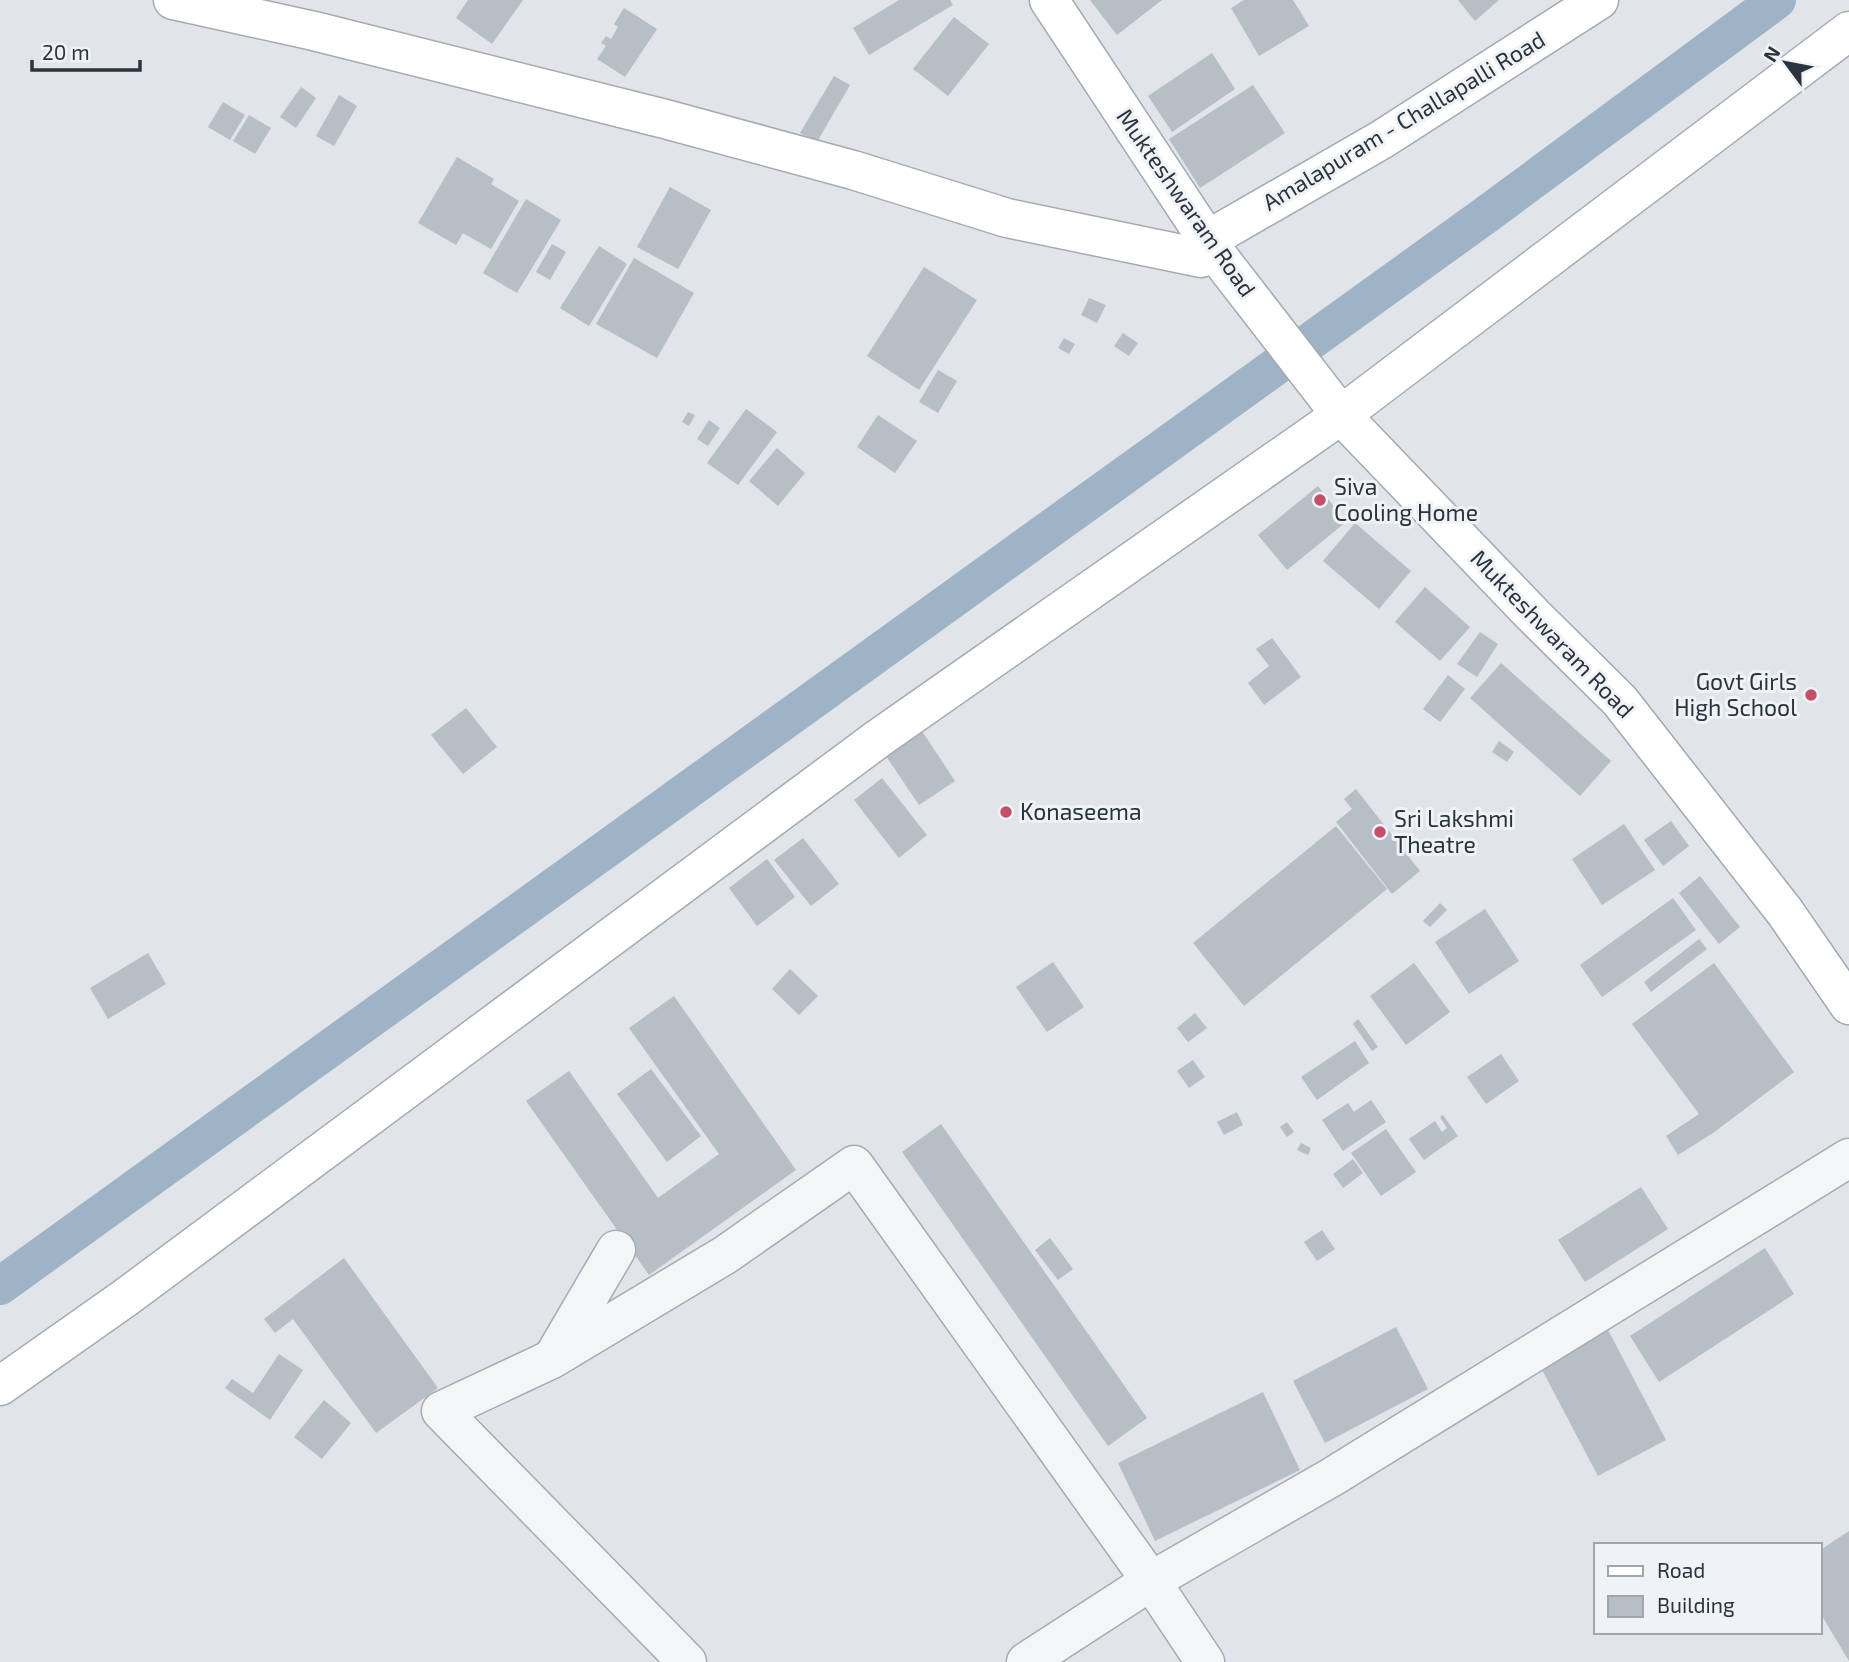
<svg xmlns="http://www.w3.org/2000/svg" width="1849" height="1662" viewBox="0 0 1849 1662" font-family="'Exo 2',sans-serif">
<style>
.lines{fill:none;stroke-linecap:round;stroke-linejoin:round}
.canal{stroke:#9eb4c6;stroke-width:38}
.building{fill:#b8bec5}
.street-casing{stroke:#a6abb2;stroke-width:41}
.secondary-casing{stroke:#a6abb2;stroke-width:41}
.primary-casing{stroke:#a1a9b3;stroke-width:41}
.street{stroke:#f3f5f7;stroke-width:38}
.secondary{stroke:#fff;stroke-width:38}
.primary{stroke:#fff;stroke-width:38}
.poi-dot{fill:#c44f69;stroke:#f0f3f6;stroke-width:2.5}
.labels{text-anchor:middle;stroke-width:6;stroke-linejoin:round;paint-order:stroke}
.street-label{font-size:23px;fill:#2a333f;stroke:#f0f3f6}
.poi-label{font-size:23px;fill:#2a333f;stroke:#f0f3f6;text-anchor:start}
</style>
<rect width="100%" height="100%" fill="#e1e4e8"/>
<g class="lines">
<path class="canal" d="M0,1286L1483,217L1777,0"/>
</g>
<g class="building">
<path d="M468,0H523L492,44L456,18Z"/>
<path d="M899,0H950L953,5L869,55L853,28Z"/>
<path d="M1090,0H1162L1117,35Z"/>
<path d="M1244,0H1293L1309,26L1259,56L1231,8Z"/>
<path d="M1458,0H1499L1475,21Z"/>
<path d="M624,8L657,29L625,77L597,59L606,46L601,43L606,36L611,39L618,27L614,24Z"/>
<path d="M954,17L989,44L948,96L913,69Z"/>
<path d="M1212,53L1235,89L1172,132L1148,96Z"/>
<path d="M834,76L850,85L817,142L800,133Z"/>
<path d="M1253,85L1285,133L1200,188L1169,139Z"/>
<path d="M301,87L316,98L296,128L280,117Z"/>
<path d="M339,95L357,106L334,146L316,136Z"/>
<path d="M223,102L245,115L230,140L208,127Z"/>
<path d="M249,115L271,128L255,154L233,141Z"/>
<path d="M457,157L494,179L491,184L519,201L491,249L463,233L456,245L418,223Z"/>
<path d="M670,187L711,210L678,269L637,247Z"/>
<path d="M526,199L561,220L517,293L483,273Z"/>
<path d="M552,244L566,252L550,280L536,272Z"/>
<path d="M599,246L627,264L589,326L560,308Z"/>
<path d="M634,258L694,293L657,358L596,324Z"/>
<path d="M924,267L977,300L919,390L867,356Z"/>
<path d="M1089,298L1106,305L1097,323L1081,315Z"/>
<path d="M1123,333L1138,343L1129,356L1114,346Z"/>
<path d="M1064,338L1075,344L1069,354L1058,348Z"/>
<path d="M938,370L957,381L938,413L919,402Z"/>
<path d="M746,409L777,432L738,485L707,463Z"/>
<path d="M688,412L695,415L689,426L682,422Z"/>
<path d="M878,415L917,441L895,473L857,447Z"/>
<path d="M709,420L720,428L708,446L697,439Z"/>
<path d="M777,448L805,473L778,506L749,481Z"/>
<path d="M1318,486L1346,522L1287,570L1258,535Z"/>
<path d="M1355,523L1411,571L1379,609L1323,561Z"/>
<path d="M1425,587L1470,627L1440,661L1395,622Z"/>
<path d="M1480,632L1498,644L1477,677L1457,664Z"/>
<path d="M1272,638L1301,677L1264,705L1248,683L1269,666L1256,649Z"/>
<path d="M1501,663L1611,761L1580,796L1470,698Z"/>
<path d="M1448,675L1465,689L1440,722L1423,709Z"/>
<path d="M466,708L497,747L463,774L431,735Z"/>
<path d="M922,731L955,781L919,805L886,756Z"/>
<path d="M1499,741L1514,752L1507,762L1492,752Z"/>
<path d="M882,778L927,835L899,858L854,800Z"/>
<path d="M1356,789L1420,871L1392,894L1336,822L1352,809L1344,799Z"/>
<path d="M1671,821L1689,846L1663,866L1644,840Z"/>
<path d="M1624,824L1655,870L1602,905L1572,859Z"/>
<path d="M1336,826L1387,889L1244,1006L1193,943Z"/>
<path d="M803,838L839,884L811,906L774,860Z"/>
<path d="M767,859L795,897L757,926L729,888Z"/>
<path d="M1700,876L1740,927L1719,944L1679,893Z"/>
<path d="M1673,898L1696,930L1602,997L1580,965Z"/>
<path d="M1440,903L1447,910L1430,927L1423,921Z"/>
<path d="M1485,909L1519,961L1469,994L1435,942Z"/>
<path d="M1699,939L1707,949L1651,992L1644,982Z"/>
<path d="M148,953L166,984L108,1019L90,988Z"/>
<path d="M1053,962L1084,1007L1047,1032L1016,987Z"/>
<path d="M1414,963L1450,1012L1406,1045L1370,996Z"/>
<path d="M1714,963L1794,1072L1713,1133L1678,1155L1666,1136L1699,1114L1632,1024Z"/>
<path d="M790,969L818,996L799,1015L772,989Z"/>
<path d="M674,996L796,1170L649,1275L526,1101L569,1071L658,1198L719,1154L629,1028Z"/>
<path d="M1195,1013L1207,1028L1188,1042L1177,1028Z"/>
<path d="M1358,1019L1378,1047L1372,1051L1353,1024Z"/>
<path d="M1355,1041L1369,1063L1317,1100L1301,1077Z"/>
<path d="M1501,1054L1519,1081L1486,1104L1467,1077Z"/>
<path d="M1193,1060L1205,1077L1189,1088L1177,1071Z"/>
<path d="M651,1069L701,1136L667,1162L617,1094Z"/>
<path d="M1371,1100L1386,1122L1343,1151L1322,1120L1348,1103L1354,1112Z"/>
<path d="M1237,1112L1243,1125L1224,1135L1217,1122Z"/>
<path d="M1443,1115L1458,1136L1424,1160L1409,1139L1435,1121L1442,1132L1447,1128L1440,1117Z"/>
<path d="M1287,1122L1294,1132L1287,1137L1280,1127Z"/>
<path d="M941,1124L1147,1418L1108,1446L902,1152Z"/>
<path d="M1386,1129L1416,1172L1381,1196L1351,1153Z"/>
<path d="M1301,1143L1311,1148L1308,1155L1297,1150Z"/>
<path d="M1353,1159L1363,1173L1343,1188L1333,1174Z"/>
<path d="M1641,1187L1668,1229L1585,1282L1558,1240Z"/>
<path d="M1322,1230L1335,1249L1317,1261L1304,1242Z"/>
<path d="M1050,1238L1073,1269L1058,1280L1035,1250Z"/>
<path d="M1765,1248L1794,1294L1659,1382L1630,1336Z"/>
<path d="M344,1258L438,1388L376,1433L293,1319L275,1333L264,1319Z"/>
<path d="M1396,1327L1428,1389L1325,1443L1293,1381Z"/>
<path d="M1608,1330L1666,1440L1598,1476L1540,1366Z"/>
<path d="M279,1354L303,1370L270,1420L225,1388L232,1379L253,1393Z"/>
<path d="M1263,1392L1300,1470L1155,1541L1118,1463Z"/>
<path d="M324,1400L351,1423L322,1459L294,1437Z"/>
<path d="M1849,1531V1661L1819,1611V1551Z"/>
</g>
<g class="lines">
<defs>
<g id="street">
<path d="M555,1354L616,1250"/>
<path d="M687,1662L441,1411L552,1359L725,1255L854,1165L1151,1581L1205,1662"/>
<path d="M1026,1662L1151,1581L1332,1477L1849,1158"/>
</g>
<g id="secondary">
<path d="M173,0L314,31L665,119L853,170L1007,218L1201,258L1214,250"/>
<path d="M0,1386L125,1298L879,738L1341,415L1849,31"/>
</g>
<g id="primary">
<path d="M1049,0L1218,256L1341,415L1533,615L1620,701L1785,912L1849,1005"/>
<path d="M1206,238L1221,232L1381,140L1599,0"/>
</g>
</defs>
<use href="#street" class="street-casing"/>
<use href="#secondary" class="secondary-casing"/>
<use href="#primary" class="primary-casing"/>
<use href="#street" class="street"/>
<use href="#secondary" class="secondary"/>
<use href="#primary" class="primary"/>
</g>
<g class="poi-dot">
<circle cx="1320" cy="500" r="7"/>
<circle cx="1811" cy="695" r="7"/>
<circle cx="1006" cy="812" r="7"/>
<circle cx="1380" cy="832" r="7"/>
</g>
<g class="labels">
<g class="street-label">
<text transform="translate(1404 121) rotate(-31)" y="8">Amalapuram - Challapalli Road</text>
<text transform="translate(1186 203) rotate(55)" y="8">Mukteshwaram Road</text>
<text transform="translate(1552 634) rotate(46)" y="8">Mukteshwaram Road</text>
</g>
<g class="poi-label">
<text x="1334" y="495">Siva<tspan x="1334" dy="26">Cooling Home</tspan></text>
<text x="1797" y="690" text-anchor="end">Govt Girls<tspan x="1797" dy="26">High School</tspan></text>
<text x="1020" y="820">Konaseema</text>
<text x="1394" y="827">Sri Lakshmi<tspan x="1394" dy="26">Theatre</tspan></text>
</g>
</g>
<rect x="1594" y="1543" width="228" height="91" fill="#f0f3f6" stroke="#a1a6ad" stroke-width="2"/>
<rect x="1608" y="1566" width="35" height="10" fill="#ffffff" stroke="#a1a6ad" stroke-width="2"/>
<text x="1657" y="1578" font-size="21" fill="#2a333f">Road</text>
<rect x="1608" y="1596" width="35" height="21" fill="#b8bec5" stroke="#a1a6ad" stroke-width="2"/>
<text x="1657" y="1613" font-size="21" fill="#2a333f">Building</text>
<g transform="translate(1786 63) rotate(302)" stroke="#f0f3f6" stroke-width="5" paint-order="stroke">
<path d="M0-5L12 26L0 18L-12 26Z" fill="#2a333f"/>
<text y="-10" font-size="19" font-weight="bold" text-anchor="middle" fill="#2a333f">N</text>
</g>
<path d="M32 60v10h108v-10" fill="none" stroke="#2a333f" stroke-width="3.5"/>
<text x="42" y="60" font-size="21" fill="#2a333f" stroke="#f0f3f6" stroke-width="5" paint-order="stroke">20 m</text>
</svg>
